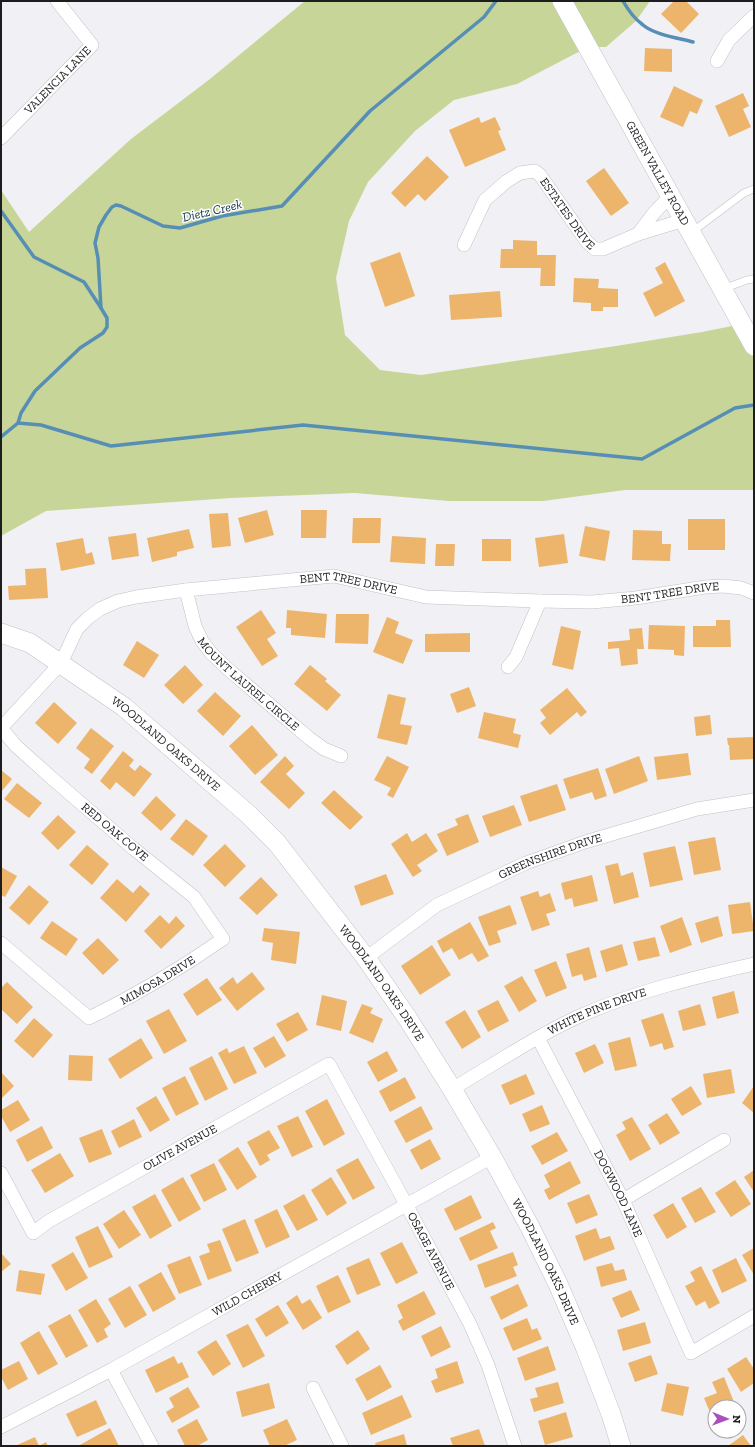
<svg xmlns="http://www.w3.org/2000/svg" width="755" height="1447" viewBox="0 0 755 1447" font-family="'Zilla Slab',serif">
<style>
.green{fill:#c7d698}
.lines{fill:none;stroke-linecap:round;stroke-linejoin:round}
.stream{stroke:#568eb5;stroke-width:3.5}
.building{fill:#edb56c}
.lane-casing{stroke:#c1c2c6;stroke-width:8}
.street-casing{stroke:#c1c2c6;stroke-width:14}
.secondary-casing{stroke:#c1c2c6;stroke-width:20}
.lane{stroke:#fff;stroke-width:7}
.street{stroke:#fff;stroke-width:13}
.secondary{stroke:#fff;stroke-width:19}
.labels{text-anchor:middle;stroke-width:3;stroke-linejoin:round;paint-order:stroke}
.street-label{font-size:12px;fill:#1d1d1f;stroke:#fff}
.water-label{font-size:13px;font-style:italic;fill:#0d3046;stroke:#fff}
</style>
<rect width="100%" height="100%" fill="#f0f0f5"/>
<path class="green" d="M305,1H650L636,21L606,47H588L517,84L454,100L415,131L368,182L349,221L336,278L345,335L380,370L421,375L616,346L702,332L742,324L754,345V490H625L543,501H449L355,493L231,498L46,511L1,536V190L29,232L131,139L210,79Z"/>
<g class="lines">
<g class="stream">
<path d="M623,1C628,10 635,19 643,25C655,35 678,38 693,42"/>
<path d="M1,211L34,257L84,282L101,308"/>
<path d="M18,423L41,425L111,446L303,425L642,459L735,408L754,405"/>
<path d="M1,437L18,423L21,413L35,391L80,348L103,333L107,327V318L101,308L98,258L95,243L99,227L106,215L112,207L116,205L121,206L163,226L180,228L222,216L282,206L370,111L484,17L496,1"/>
</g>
</g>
<g class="building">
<path d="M674,1H686L699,14L681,33L661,14Z"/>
<path d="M645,48L672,49V72L644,71Z"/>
<path d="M674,86L703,100L697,114L690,111L683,127L660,117Z"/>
<path d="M743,93L749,106L743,109L751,127L729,137L715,106Z"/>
<path d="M479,117L481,123L495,117L501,130L498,131L506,150L465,167L449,130Z"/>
<path d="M427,156L449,177L425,201L418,194L405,207L391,193Z"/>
<path d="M604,168L629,203L611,216L586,181Z"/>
<path d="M513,240L537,241V255H556L555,286H540L541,268H500L501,249H513Z"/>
<path d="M400,252L415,296L385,307L370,263Z"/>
<path d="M665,262L685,301L655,317L643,293L663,283L655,268Z"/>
<path d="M574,278L599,279L598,288L618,289V307H603V311H591V303L573,302Z"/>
<path d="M500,291L502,317L451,320L449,295Z"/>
<path d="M267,510L274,535L245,543L238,518Z"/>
<path d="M301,510H327L326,538H301Z"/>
<path d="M228,513L231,546L212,548L209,514Z"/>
<path d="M353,518H381L380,543H352Z"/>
<rect x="688" y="519" width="37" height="31"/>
<path d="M585,526L610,531L605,561L579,556Z"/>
<path d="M189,529L194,548L177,552V556L152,562L147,538Z"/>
<path d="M633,530L662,531V544H671L670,561L632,560Z"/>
<path d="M136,533L139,556L112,560L108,537Z"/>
<path d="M564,534L568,563L539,567L535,538Z"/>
<path d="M392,536L426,538L425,564L390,562Z"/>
<path d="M83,538L86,554L92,552L95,564L61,571L56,543Z"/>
<rect x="482" y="539" width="29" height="22"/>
<path d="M436,544H455L454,566H435Z"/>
<path d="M46,568L48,598L9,600L8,586L26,585L25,569Z"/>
<path d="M261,610L276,633L267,639L278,656L262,666L236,627Z"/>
<path d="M287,610L327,614L325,638L291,635V628H286Z"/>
<path d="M336,614H369L368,644L335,643Z"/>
<path d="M387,617L399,622L395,633L413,640L403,664L373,652Z"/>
<path d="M716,620H730L731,647H693V626H716Z"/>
<path d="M649,625L685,626L684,656L674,655V650L648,649Z"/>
<path d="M561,626L581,631L573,670L552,665Z"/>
<path d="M642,628L644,649H637L638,664L621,666L619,648L608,649V642L630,640L629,629Z"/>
<path d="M470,633V652H425V634Z"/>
<path d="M137,641L159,655L144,678L123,665Z"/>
<path d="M185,665L203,685L183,704L164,685Z"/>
<path d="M310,665L327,679L325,681L341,695L327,711L294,684Z"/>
<path d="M469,687L476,706L457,713L450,694Z"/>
<path d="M567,688L587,712L581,717L577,712L550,735L540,723L546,718L540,710Z"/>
<path d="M215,692L241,716L223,736L197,711Z"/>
<path d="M388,694L406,698L400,724L412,726L407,745L377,738Z"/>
<path d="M54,702L77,723L58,744L35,723Z"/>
<path d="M484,712L516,719L513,733L521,735L518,748L478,738Z"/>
<path d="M710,715L712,734L696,736L694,717Z"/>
<path d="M252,725L278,755L255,775L229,746Z"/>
<path d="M91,728L114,746L92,774L84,768L90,759L76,748Z"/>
<path d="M754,737V759L730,760L729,745H728L727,738Z"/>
<path d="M123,751L134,760L129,766L135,771L140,765L152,774L134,797L116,782L110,790L100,781Z"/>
<path d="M688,753L691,775L657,780L654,757Z"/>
<path d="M285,756L294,766L286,774L305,793L289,809L260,782Z"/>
<path d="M387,756L409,767L393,798L387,795L391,788L374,780Z"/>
<path d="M639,756L648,781L614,794L605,769Z"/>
<path d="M598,768L607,796L595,800L592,792L570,799L563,779Z"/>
<path d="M1,770L12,779L1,792Z"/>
<path d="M17,783L42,803L29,818L4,799Z"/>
<path d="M557,784L566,810L529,822L520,796Z"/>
<path d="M334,790L363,817L350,830L321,803Z"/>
<path d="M156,796L176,815L161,831L141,813Z"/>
<path d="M514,805L522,825L490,837L482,816Z"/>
<path d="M468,814L479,842L447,856L437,834L458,825L455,819Z"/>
<path d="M58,815L76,832L58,850L41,833Z"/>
<path d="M186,819L208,836L193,856L170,839Z"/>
<path d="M407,833L412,842L426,833L438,851L417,865L422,871L413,877L391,844Z"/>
<path d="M715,837L721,870L694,875L688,842Z"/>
<path d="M225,844L246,866L225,887L203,865Z"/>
<path d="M87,845L109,864L92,885L69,865Z"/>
<path d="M675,846L683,880L650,887L643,853Z"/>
<path d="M618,863L621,876L633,872L639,897L614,904L605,866Z"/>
<path d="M1,867L17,876L5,897L1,895Z"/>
<path d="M386,874L394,894L361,906L354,886Z"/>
<path d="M592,875L598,901L574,907L572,898L565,900L561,883Z"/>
<path d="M261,877L278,895L257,915L239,898Z"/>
<path d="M117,879L133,893L140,885L150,894L126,922L100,898Z"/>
<path d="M29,885L49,902L29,925L9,908Z"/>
<path d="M538,891L540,897L550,893L556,911L546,914L550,925L532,931L520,897Z"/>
<path d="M750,902L754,931L732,934L728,905Z"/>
<path d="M510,905L517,924L497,931L501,942L489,946L478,917Z"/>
<path d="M160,915L169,924L176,916L185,926L161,949L144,931Z"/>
<path d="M718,916L723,936L701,943L695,923Z"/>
<path d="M682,917L692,945L670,953L660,926Z"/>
<path d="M52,921L78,939L66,956L40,938Z"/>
<path d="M470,922L489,956L478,962L472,953L459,960L452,948L443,953L437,941Z"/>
<path d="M264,928L300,932L296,964L271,960L273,943L262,941Z"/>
<path d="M655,937L660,956L638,961L633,942Z"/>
<path d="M98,938L119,960L103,975L82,953Z"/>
<path d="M622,944L628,965L606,972L600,951Z"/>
<path d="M432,945L451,975L420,995L401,966Z"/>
<path d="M589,947L597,977L584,981L582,974L572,977L566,954Z"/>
<path d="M556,961L567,988L546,997L534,970Z"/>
<path d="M252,972L265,989L237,1011L219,988L233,977L237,984Z"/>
<path d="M522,976L537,1001L519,1012L504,986Z"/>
<path d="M207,978L222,1000L197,1016L183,994Z"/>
<path d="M7,982L33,1007L17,1024L1,1009V988Z"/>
<path d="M734,991L739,1013L717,1019L712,997Z"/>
<path d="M322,995L347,1001L341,1031L316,1025Z"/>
<path d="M498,1000L509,1021L488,1032L477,1011Z"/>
<path d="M362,1004L373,1008L370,1013L383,1019L373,1043L349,1033Z"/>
<path d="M700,1004L706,1025L683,1031L678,1011Z"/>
<path d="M169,1009L187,1041L164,1054L146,1021Z"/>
<path d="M465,1010L481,1037L462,1049L445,1022Z"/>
<path d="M298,1012L308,1030L287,1042L276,1024Z"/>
<path d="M663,1013L674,1047L664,1050L662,1043L650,1047L641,1020Z"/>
<path d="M34,1018L53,1035L33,1058L14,1041Z"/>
<path d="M274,1036L286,1056L265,1068L253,1048Z"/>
<path d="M630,1037L637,1066L615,1071L608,1043Z"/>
<path d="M141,1038L153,1058L120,1079L108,1059Z"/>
<path d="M595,1044L604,1063L584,1073L575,1053Z"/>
<path d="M244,1046L257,1073L234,1084L218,1053L227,1048L229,1053Z"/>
<path d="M387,1051L398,1071L378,1082L367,1062Z"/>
<path d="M69,1055L93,1056L92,1081L68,1080Z"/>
<path d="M212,1056L228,1089L205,1101L189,1068Z"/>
<path d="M731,1069L735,1093L707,1098L703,1074Z"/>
<path d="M1,1072L14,1086L1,1099Z"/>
<path d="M526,1074L535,1094L510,1105L501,1085Z"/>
<path d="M185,1076L199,1104L176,1116L162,1088Z"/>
<path d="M405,1077L416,1098L390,1112L379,1091Z"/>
<path d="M691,1086L702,1104L682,1116L671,1099Z"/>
<path d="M754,1086V1113L742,1103Z"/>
<path d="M156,1096L170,1120L150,1132L136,1108Z"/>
<path d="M327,1099L345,1134L324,1146L305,1111Z"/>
<path d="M18,1100L30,1120L10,1132L1,1116V1110Z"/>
<path d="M542,1105L550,1124L530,1132L522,1114Z"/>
<path d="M421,1106L433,1129L406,1143L394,1121Z"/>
<path d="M667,1113L680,1133L660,1145L648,1125Z"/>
<path d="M298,1116L313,1147L292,1157L277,1126Z"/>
<path d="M632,1117L651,1149L630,1161L616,1135L626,1129L622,1122Z"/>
<path d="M134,1119L142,1137L119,1148L111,1131Z"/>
<path d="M42,1126L53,1148L27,1162L16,1140Z"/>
<path d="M102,1129L112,1154L89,1163L79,1138Z"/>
<path d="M269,1130L280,1148L267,1155L270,1160L260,1166L247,1142Z"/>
<path d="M557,1132L568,1151L542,1165L531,1146Z"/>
<path d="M430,1139L441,1159L421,1170L410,1150Z"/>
<path d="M238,1147L257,1177L237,1190L218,1160Z"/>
<path d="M60,1153L74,1176L45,1193L31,1170Z"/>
<path d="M358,1158L375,1188L353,1200L336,1170Z"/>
<path d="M570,1161L581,1183L549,1200L544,1190L550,1187L544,1175Z"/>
<path d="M214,1163L227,1190L204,1202L190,1175Z"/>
<path d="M754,1170V1192L744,1177Z"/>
<path d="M183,1177L201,1209L179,1222L161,1190Z"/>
<path d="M331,1177L347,1203L327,1216L311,1190Z"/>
<path d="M735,1180L751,1204L731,1217L715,1193Z"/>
<path d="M701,1187L716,1212L695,1223L681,1198Z"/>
<path d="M155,1194L172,1226L150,1239L132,1207Z"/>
<path d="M304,1194L318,1220L297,1231L283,1206Z"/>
<path d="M589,1194L598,1215L576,1224L567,1203Z"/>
<path d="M471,1195L482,1218L455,1231L444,1209Z"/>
<path d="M673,1203L687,1227L667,1239L653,1215Z"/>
<path d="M277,1209L290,1237L266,1248L254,1220Z"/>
<path d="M124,1210L141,1235L119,1249L103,1224Z"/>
<path d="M245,1219L259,1253L236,1262L222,1229Z"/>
<path d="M493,1222L496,1228L490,1231L498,1248L470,1261L459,1238Z"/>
<path d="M98,1226L113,1257L89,1268L75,1237Z"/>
<path d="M596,1228L600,1239L610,1236L615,1249L584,1261L575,1236Z"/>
<path d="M220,1240L232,1271L208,1280L199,1256L210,1252L207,1244Z"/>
<path d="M402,1242L418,1273L396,1284L380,1253Z"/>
<path d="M754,1248V1275L742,1255Z"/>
<path d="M73,1252L88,1278L66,1291L51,1265Z"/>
<path d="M513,1252L518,1265L513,1267L517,1276L485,1288L477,1265Z"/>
<path d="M1,1253L11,1264L1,1272Z"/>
<path d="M190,1256L202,1285L179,1294L167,1265Z"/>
<path d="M369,1258L381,1285L357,1295L346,1268Z"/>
<path d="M736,1258L747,1281L722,1293L712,1270Z"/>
<path d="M612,1263L615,1271L624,1269L627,1280L601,1287L596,1267Z"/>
<path d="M701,1266L720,1303L709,1309L705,1301L696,1306L685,1286L695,1281L690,1272Z"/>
<path d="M19,1270L45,1274L41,1295L16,1291Z"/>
<path d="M161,1272L176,1299L153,1312L138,1285Z"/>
<path d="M338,1275L351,1302L328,1313L316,1286Z"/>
<path d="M518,1284L528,1306L501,1320L490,1297Z"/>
<path d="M130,1286L147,1315L125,1328L108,1299Z"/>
<path d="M631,1290L640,1310L621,1318L612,1298Z"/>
<path d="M424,1291L436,1314L403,1331L398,1321L403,1318L397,1305Z"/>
<path d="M297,1295L302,1304L310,1299L322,1318L303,1330L286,1303Z"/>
<path d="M96,1299L111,1324L104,1329L108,1337L97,1343L78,1310Z"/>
<path d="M278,1305L289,1323L266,1337L255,1319Z"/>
<path d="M70,1314L88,1346L66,1358L48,1326Z"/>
<path d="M527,1318L532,1330L537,1328L542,1339L513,1351L503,1328Z"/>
<path d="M645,1322L651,1343L623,1351L617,1330Z"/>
<path d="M248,1324L265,1356L243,1368L226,1335Z"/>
<path d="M441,1326L451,1347L431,1357L421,1336Z"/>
<path d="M358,1330L370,1349L347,1365L335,1346Z"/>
<path d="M39,1331L58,1364L38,1375L20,1343Z"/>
<path d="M216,1340L231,1364L213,1376L197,1352Z"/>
<path d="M548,1346L556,1370L525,1381L517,1358Z"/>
<path d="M651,1355L658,1374L635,1382L628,1363Z"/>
<path d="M174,1356L178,1364L182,1362L189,1377L156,1393L145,1370Z"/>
<path d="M746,1357L754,1369V1383L741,1392L727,1369Z"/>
<path d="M19,1361L28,1379L8,1390L1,1377V1370Z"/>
<path d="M457,1361L464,1383L436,1393L431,1381L438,1378L435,1369Z"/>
<path d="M380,1365L392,1387L367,1401L355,1379Z"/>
<path d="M724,1377L736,1407H715V1416L712,1417L704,1398L717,1393L712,1382Z"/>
<path d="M558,1382L564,1403L534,1412L530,1399L538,1397L535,1388Z"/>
<path d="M269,1383L275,1408L242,1417L236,1392Z"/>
<path d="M667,1383L689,1387L683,1416L661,1411Z"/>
<path d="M188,1387L200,1407L172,1423L166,1412L174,1407L169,1398Z"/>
<path d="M402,1395L412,1417L371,1435L362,1413Z"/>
<path d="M96,1400L107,1424L77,1437L66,1414Z"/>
<path d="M566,1412L573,1437L545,1445L538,1421Z"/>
<path d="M197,1419L208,1440L197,1446H185L177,1430Z"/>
<path d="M287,1419L297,1440L284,1446H270L263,1430Z"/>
<path d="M110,1428L119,1446H80V1445Z"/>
<path d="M479,1429L485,1446H453L450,1438Z"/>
<path d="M404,1434L407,1446H376L375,1443Z"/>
<path d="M743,1435L751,1446H728Z"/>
<path d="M35,1437L39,1446L46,1442L48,1446H15Z"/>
</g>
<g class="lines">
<defs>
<g id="lane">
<path d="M692,232L744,193L754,189"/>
<path d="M723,289L747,280L754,279"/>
</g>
<g id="street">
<path d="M717,61L729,40L754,16"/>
<path id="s1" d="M1,138L92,45L57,1"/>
<path d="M638,234L654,213L670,196"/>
<path id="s2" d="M464,245L485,200L507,181L520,173L535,171L540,175L587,242L595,249H603L638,234L684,220"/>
<path id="s3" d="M186,590L195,626L202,641L211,653L229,670L309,738L324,749L341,756"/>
<path d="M508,667L516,657L540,601"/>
<path id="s4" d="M1,728L61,663L77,629L88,618L100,609L118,601L136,597L186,590L334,576L426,597L540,601L592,602L636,598L705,587L723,586L741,588L754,593"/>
<path id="s5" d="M1,943L89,1018C136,995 180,969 223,939L194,897L134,849L54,780L16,746L1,728"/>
<path id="s6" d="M366,958L437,905L526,863L585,842L697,809L754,800"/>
<path id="s7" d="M538,1038L623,1200L691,1353L754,1316"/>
<path id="s8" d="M452,1089C495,1064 537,1035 582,1015C637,991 696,977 754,964"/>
<path id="s9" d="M1,1173L33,1233L49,1221L329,1064L406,1204L470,1324L488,1365L515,1446"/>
<path d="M623,1200L724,1140"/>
<path d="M111,1370L152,1446"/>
<path d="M313,1388L342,1446"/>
<path id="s10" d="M1,1427L111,1370L492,1157"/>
</g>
<g id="secondary">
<path id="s11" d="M562,1L754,346"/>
<path id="s12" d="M1,633L30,643L124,707L248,814L277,843L366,958L408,1019L452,1089L492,1157L530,1227L558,1284L586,1349L611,1414L621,1446"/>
</g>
</defs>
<use href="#lane" class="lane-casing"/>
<use href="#street" class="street-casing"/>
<use href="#secondary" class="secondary-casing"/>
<use href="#lane" class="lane"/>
<use href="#street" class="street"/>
<use href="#secondary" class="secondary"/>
</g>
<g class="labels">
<g class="street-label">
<text dy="4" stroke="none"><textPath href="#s1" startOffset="81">VALENCIA LANE</textPath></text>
<text dy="4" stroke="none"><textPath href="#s11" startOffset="197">GREEN VALLEY ROAD</textPath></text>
<text dy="4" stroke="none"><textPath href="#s2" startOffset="163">ESTATES DRIVE</textPath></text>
<text dy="4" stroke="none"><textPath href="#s4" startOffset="409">BENT TREE DRIVE</textPath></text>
<text dy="4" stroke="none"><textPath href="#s4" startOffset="733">BENT TREE DRIVE</textPath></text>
<text dy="4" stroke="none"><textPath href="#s3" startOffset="117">MOUNT LAUREL CIRCLE</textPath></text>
<text dy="4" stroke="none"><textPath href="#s12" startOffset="200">WOODLAND OAKS DRIVE</textPath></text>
<text transform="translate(115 832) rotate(40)" y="4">RED OAK COVE</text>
<text dy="4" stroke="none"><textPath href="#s6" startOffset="212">GREENSHIRE DRIVE</textPath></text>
<text dy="4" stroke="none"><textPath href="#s5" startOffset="194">MIMOSA DRIVE</textPath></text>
<text dy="4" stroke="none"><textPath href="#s12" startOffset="524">WOODLAND OAKS DRIVE</textPath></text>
<text dy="4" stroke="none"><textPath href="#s8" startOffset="165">WHITE PINE DRIVE</textPath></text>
<text dy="4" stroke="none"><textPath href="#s9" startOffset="238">OLIVE AVENUE</textPath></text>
<text dy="4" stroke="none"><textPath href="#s7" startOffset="175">DOGWOOD LANE</textPath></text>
<text dy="4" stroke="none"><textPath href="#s9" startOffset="622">OSAGE AVENUE</textPath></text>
<text dy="4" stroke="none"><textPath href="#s12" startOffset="848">WOODLAND OAKS DRIVE</textPath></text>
<text dy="4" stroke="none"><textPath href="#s10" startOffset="280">WILD CHERRY</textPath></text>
</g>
<g class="water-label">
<text transform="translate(212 210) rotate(-13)" y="5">Dietz Creek</text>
</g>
</g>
<rect width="755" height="1447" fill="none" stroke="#1d1d1f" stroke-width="4"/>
<g transform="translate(727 1419) rotate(91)"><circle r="19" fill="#ffffff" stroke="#a5a5a5"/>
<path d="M0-3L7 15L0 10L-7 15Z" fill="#a750be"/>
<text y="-6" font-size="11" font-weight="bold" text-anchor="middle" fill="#1d1d1f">N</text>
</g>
</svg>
